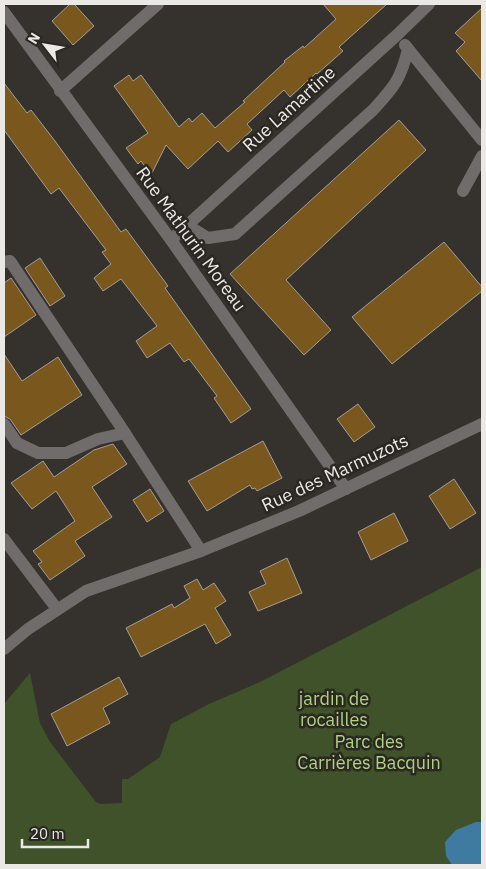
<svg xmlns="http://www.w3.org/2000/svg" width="486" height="869" viewBox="0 0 486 869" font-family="'IBM Plex Sans',sans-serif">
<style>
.green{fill:#40522a}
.water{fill:#3f7aa1}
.building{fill:#7a571c;stroke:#a39e98}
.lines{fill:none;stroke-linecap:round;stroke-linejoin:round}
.minor{stroke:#706c6b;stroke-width:12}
.labels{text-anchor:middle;stroke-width:5;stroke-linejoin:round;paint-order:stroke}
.street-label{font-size:18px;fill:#ebe9e6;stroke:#2b2722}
.park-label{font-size:18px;fill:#acd37f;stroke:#2b2722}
</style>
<rect width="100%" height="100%" fill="#35312c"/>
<path class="green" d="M482,567V865H4V704L30,673L40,723L50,742L96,802L100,804L122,803V779H128L160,757L171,724L209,704L260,682Z"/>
<path class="water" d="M476,822H482V864L480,865H452L446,856L445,842L456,830Z"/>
<g class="building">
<path d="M70,4H74L94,26L73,45L52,21Z"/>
<path d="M323,4H387L339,47L343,51L317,74L316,73L290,97L284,90L247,124L252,130L228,152L218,141L188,169L166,145L151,175L141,161L138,164L126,148L148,133L114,86L129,75L133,81L141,75L179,127L189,118L192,122L202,113L215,128L245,102L243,101L285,62L284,61L303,46L304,48L336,19Z"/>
<path d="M482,8V81L456,51L465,42L455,33Z"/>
<path d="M4,83L27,113L31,110L55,141L121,232L126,229L168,286L165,288L251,409L231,423L214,398L217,396L189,359L184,362L170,343L147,358L136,341L157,326L121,279L103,291L94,278L111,264L102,252L106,250L59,188L51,194L4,130Z"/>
<path d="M399,120L426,150L286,280L331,330L304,355L230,274Z"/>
<path d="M444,242L482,287V291L392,364L352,317Z"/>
<path d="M40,258L65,296L50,306L25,268Z"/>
<path d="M11,278L36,315L4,337V283Z"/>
<path d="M4,354L22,381L58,357L82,395L21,435L10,419L4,416Z"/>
<path d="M358,404L375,427L354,442L337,419Z"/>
<path d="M263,441L282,478L257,491L255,488L252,489L250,485L207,511L188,481Z"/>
<path d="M113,444L127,464L92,487L112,517L75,541L85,556L50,580L38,564L42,562L33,551L75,521L56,491L32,509L11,483L43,461L54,477L94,450Z"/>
<path d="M454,479L476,513L450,529L429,496Z"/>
<path d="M150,489L164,511L147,522L133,500Z"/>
<path d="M394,513L408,541L371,560L358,532Z"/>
<path d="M287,558L302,593L258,611L249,592L266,584L260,571Z"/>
<path d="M197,579L203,590L214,583L226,601L215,608L231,635L216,644L205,624L141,657L126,628L172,604L174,608L190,598L184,586Z"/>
<path d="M119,677L128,694L103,708L110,723L67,746L51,714Z"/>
</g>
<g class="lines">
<g class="minor">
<path d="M4,12L171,240L346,489"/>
<path d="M405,45L482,140"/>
<path d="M60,91L158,4"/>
<path d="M463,191L482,156"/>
<path d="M187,225L208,238L235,234L373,110C394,87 401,79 408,49"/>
<path d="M171,240L397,35L429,4"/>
<path d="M4,262L10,261L119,424L201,551"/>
<path d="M4,424L17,443L38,453H66L98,439L125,433"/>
<path d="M4,539L57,609"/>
<path d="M4,649L28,629L86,591L201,551L299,511L482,424"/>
</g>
</g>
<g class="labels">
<g class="street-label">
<text transform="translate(289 109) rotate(-42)" y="6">Rue Lamartine</text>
<text transform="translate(191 239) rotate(54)" y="6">Rue Mathurin Moreau</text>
<text transform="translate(335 473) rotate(-25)" y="6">Rue des Marmuzots</text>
</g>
<g class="park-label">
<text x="334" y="705">jardin de<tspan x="334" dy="21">rocailles</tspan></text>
<text x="369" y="748">Parc des<tspan x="369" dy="21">Carrières Bacquin</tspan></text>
</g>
</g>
<rect width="486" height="869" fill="none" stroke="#ebe9e6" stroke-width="10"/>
<g transform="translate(45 45) rotate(301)" stroke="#2b2722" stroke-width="4" paint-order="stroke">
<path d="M0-4L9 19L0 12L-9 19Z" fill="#ebe9e6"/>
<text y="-8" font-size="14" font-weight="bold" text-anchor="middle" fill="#ebe9e6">N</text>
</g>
<path d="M22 839v8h66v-8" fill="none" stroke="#ebe9e6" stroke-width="2.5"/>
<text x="30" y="839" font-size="15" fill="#ebe9e6" stroke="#2b2722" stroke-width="4" paint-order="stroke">20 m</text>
</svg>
